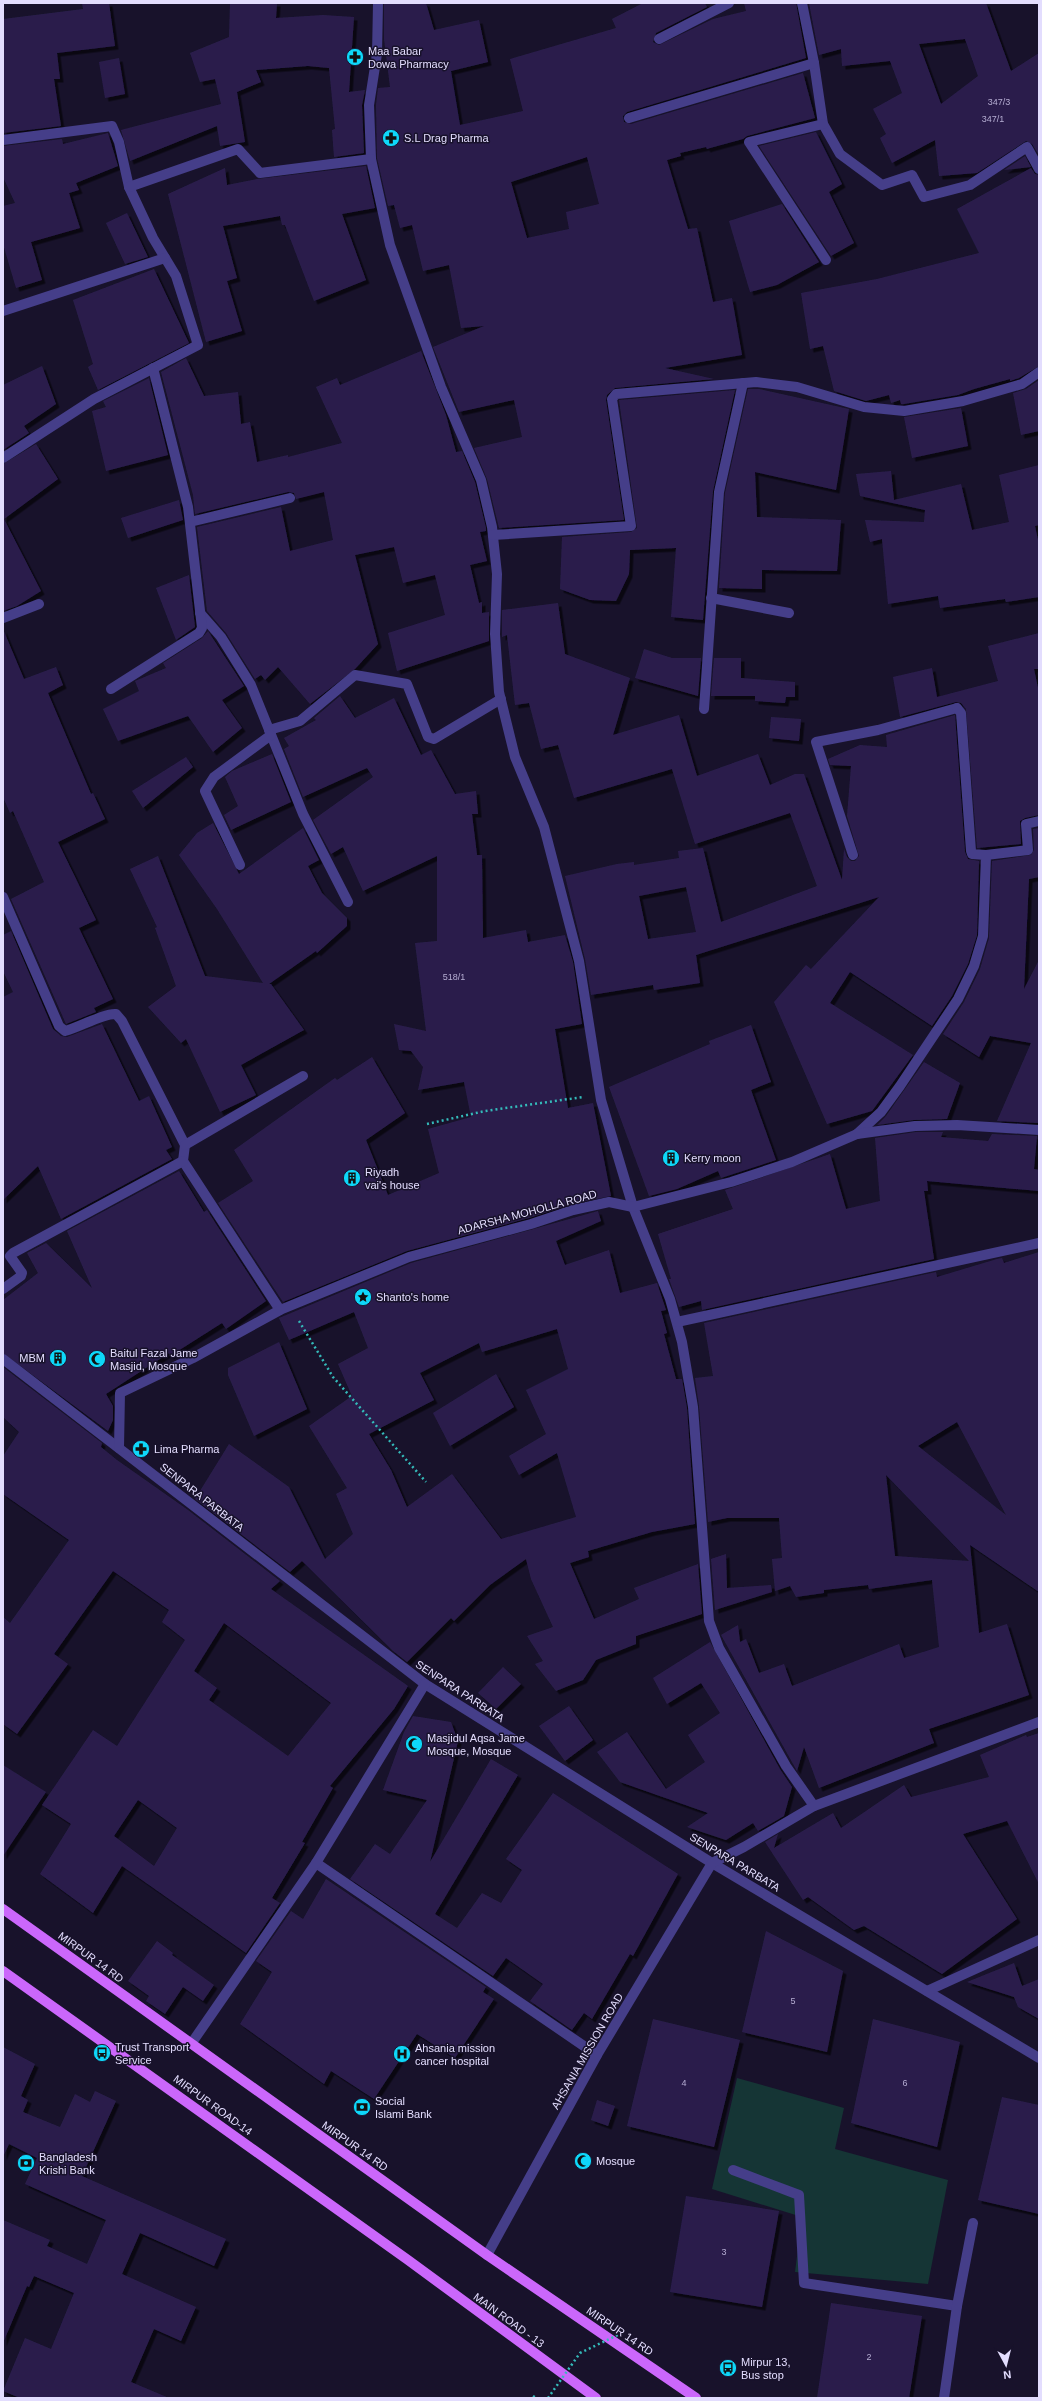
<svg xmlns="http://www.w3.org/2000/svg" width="1042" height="2401" viewBox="0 0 1042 2401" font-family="Helvetica,sans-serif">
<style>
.green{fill:#153535}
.building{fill:#2a1e4c;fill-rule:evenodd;filter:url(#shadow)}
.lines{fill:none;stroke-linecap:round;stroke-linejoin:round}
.path{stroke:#34bbba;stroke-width:2.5;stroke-dasharray:2 3;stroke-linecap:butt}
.service{stroke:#453e89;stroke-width:10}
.minor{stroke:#453e89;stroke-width:10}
.primary{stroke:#cb67fb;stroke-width:10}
.path-bridge{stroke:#34bbba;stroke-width:2.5;stroke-dasharray:2 3;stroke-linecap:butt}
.labels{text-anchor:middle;stroke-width:3;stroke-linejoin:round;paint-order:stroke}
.number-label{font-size:9px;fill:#b5add2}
.poi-label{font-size:11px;fill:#e3ddfe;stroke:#18122b;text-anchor:start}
.street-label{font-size:11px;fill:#e3ddfe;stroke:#18122b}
</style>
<defs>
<filter id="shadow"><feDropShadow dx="3.5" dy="3.5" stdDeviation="0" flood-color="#0009"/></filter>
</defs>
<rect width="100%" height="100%" fill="#18122b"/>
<path class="green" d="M737,2078L844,2108L835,2149L948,2180L928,2284L795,2272L802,2217L712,2189Z"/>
<g class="building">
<path d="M82,3H109L115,46L57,53L60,79H54L61,126L3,133V19L83,9Z"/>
<path d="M230,3H277L276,18L323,15L354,17L349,92L365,90L362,105L364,153L334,157L332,130L335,129L329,68L308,66L256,70L261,82L237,92L245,142L220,146L217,126L130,161L121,130L221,104L215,79L200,82L190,53L229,37Z"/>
<path d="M384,3H426L434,30L479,20L488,62L451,71L460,125L523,111L510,59L616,28L612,19L643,3H705L707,7L656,33L653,42L659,45L713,19L746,11L744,3H796L806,58L627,112L623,116L624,122L631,124L803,73L815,118L747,136L743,139L710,148L707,149L706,147L680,153L681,156L667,160L688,229L697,228L713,302L732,298L742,355L665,368L714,379L615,388L607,395L606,400L624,520L499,528L487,479L474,448L522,437L514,400L459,412L433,347L484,326L461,328L449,265L423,271L412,225L400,228L394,205L388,206L377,158L376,105L378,88L390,87L384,39ZM587,157L599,204L566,212L569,229L527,238L511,182Z"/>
<path d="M809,3H986L1011,71L1039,53V155L1032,144L1026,141L977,173L939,176L935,140L892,163L880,138L886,134L873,109L902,93L890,61L842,66L841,49L819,55ZM965,39L978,76L941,104L919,44Z"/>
<path d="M119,58L125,94L105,98L99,62Z"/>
<path d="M816,132L842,184L829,192L854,243L831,256L759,146Z"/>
<path d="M108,133L118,166L76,183L79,190L69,193L80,228L31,242L42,280L16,288L3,244V206L15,203L3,177V146L62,139L63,144Z"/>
<path d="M1025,156L1031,167L1004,170Z"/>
<path d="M366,166L375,208L342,214L366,280L314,301L285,225H282L280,216L223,226L237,278L227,281L242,331L206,342L168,194L225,168L227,185L257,179Z"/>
<path d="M1031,168L1035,174L1039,175V366L1019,378L1010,381V379L974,389L958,395L904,404H901L900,400L891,403L889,395L866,401L834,391L823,346L810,349L801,293L877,279L979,253L957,209Z"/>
<path d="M782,204L819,262L777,285L750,292L729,221Z"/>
<path d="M127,213L148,257L125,264L106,223Z"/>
<path d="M154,269L189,343L98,390L88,367L93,364L73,300Z"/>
<path d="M421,351L446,415L456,452L462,451L475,482L486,528V531L480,532L487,561L470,565L479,603L482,602V613L489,612V641L397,671L388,633L445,615L435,575L403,583L394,547L355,555L378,644L355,669L310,704L278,667L265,680L261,675L255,679L226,633L207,611L197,527L281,507L290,551L333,540L324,492L296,499L294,493L288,492L195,514L193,495L161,372L186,358L204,396L238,392L241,424L250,422L257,462L288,455V457L342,443L316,387L337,378L340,385Z"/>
<path d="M42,366L56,404L24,426L29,433L3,450V385Z"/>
<path d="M149,378L168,455L106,471L92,411L106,407L103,401Z"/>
<path d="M1039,380V431L1021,435L1013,393L1026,389Z"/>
<path d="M748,389H759L849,409L836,490L755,472L757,517L841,520L837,571L762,570V589L719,588L725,493Z"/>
<path d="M735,390L713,491L703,620L671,617L676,548L630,550L629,574L616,601L590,600L560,589L562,537L631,532L637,528L619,400Z"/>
<path d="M961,408L968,446L912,458L904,417Z"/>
<path d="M36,444L58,479L4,519L41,591L17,606L3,611V464Z"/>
<path d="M1039,465V525L1035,526L1039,545V597L1006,602L1005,599L940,608L938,596L888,604L882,539L870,542L865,520L924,522L925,510L860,496L856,474L891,471L894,500L961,484L972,530L1009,522L999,475Z"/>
<path d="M179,500L183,520L128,538L121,518Z"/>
<path d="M189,575L195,627L176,640L156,588Z"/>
<path d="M558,603L565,654L630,678L613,735L679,715L697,776L758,754L770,785L795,774H804L842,880L844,849L847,857L851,861H855L859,856L847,816L851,766L830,765L828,759L860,745L887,747L886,735L955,715L965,852L968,859L979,861L977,935L968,964L952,996L932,1026L850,972L830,1003L913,1055L872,1111L827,1124L774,1002L806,965L811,969L879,897L696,955L700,983L654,990L653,985L591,995L585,959L565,876L617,864L634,862V865L679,858L678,851L703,848L721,922L817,886L790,813L695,844L672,769L574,798L558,745L541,749L529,703L515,705L507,635L502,637V610ZM686,887L696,932L648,939L639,896Z"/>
<path d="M3,629L24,679L56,667L63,685L48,693L91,794L93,793L105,819L58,842L96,920L79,928L113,999L94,1008L96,1012L66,1024L11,899L44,882L13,811L10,813L3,797Z"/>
<path d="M208,631L244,686L222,700L242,728L213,752L188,716L118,741L103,709L139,691L135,681L166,668L163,663L202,638Z"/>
<path d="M1039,633V669H1034L1039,693V815L1025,818L1020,821L1021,844L977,848L966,709L961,703L956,702L900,717L893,677L932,668L937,697L998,681L988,646Z"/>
<path d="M644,649L672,658H701L698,696L635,678Z"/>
<path d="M714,658H741V678L795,682V697H786L785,703L755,701V696H711Z"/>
<path d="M340,696L355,718L394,698L421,755L431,750L455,794L476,791L478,814H472L477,855H482L483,938L526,930L528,942L565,935L573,962L582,1024L555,1029L568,1108L593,1103L611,1196L572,1204L529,1218L407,1251L283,1302L218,1203L253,1181L234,1150L335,1078L337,1080L372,1057L405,1113L366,1140L388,1195L439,1173L428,1129L471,1117L464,1082L418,1090L423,1067L411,1051L399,1050L394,1024L426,1031L415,943L437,941V856L363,891L343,847L331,854L313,820L373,777L367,768L303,797L284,749L289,746L284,738L316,720L314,718Z"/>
<path d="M771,717L801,719L799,741L769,738Z"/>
<path d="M272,754L291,802L231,830L224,815L238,806L225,777L232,771Z"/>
<path d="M186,757L193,767L143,808L132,791Z"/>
<path d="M213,823L239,874L303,828L319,860L308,866L322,893L347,918V926L317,953L316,951L269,984H271L304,1030L241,1065L256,1095L220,1112L186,1039L181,1043L148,1007L176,986L155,928L157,927L130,869L158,856L205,976L263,983L217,909L179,855L197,833Z"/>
<path d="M1039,828V877L1029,879L1024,989L1039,960V1123L997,1121L1031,1043L990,1036L979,1057L943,1034L964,1002L980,969L989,938L992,861L1031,855L1034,850L1033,829Z"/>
<path d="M11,931L53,1029L61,1036L67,1037L102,1024L139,1101L149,1096L172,1147L166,1150L172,1159L61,1219L38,1166L3,1200V997L13,992L3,971V935Z"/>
<path d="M751,1025L771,1082L751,1090L776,1160L721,1178L718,1171L677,1189L649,1196L609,1087L710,1044L709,1041Z"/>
<path d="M924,1062L960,1083L947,1119L914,1120L877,1125L886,1116Z"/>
<path d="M916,1132H943L941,1137L988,1141L992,1134L1037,1136L1034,1169L1039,1170V1191L927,1181L928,1191H924L934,1259L702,1310L701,1301L679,1307L669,1279H671L658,1234L733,1209L725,1190L830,1154L846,1209L880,1201L875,1138Z"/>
<path d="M179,1171L204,1212L207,1210L266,1301L226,1329L222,1323L170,1356L169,1353L106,1394L113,1406V1420L108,1431L3,1353V1300L38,1273L27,1253L46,1243L92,1288L67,1231Z"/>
<path d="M598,1211L601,1221L556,1241L565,1265L609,1250L620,1293L657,1283L666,1310L661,1311L667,1333L664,1334L676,1379H682L687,1408L695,1524L652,1532L588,1551L589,1557L570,1563L594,1619L639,1599L634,1588L698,1564L702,1614L636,1636V1644L596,1660L583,1680L556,1691L535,1664L543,1661L527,1636L553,1627L531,1579L526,1559L490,1585L454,1621L451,1618L407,1662L393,1651L302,1561L290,1572L195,1499L229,1444L289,1487L325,1559L353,1534L336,1494L347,1488L309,1426L352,1396L338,1364L368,1348L354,1312L289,1340L279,1318L411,1263ZM557,1329L568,1369L526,1390L546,1434L509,1456L519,1475L557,1453L576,1517L501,1539L452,1474L407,1507L391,1470L369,1434L434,1400L420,1373L479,1343L482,1352Z"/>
<path d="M1039,1252V1592L970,1545L979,1633L1007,1624L1029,1695L929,1729L934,1743L819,1788L804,1747L797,1771L721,1635L738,1625L740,1642L746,1639L759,1673L784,1664L792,1686L899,1644L904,1658L939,1647L932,1580L869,1589L868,1585L824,1590V1593L796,1597L790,1586L775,1591L772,1559L782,1558L779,1518H727L708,1522L699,1406L695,1378L713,1376L704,1323L936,1272L937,1277L997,1259L1002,1258L1004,1263ZM957,1422L1006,1515L918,1446ZM886,1475L969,1561L895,1556Z"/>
<path d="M279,1342L307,1409L254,1436L228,1375V1368Z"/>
<path d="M3,1367L102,1443L101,1447L117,1460L188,1510L280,1581L271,1589L408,1686L394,1709L330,1786L333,1788L302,1842L305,1843L272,1898L280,1903L246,1953L122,1866L93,1913L40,1874L71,1824L42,1805L93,1730L117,1746L185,1640L162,1622L169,1610L113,1571L54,1654L68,1664L17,1734L3,1724V1617L10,1623L69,1540L3,1494V1456L19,1432L3,1417ZM224,1623L331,1703L288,1756L209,1700L217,1688L194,1671ZM138,1800L177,1828L154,1866L114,1836Z"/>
<path d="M496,1374L514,1407L450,1446L433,1413Z"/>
<path d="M726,1554L727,1588L771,1585L772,1592L715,1610L711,1559Z"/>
<path d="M710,1642L780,1769L792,1787L784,1816L758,1831L753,1823L726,1840L687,1827L708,1813L620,1782L597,1752L627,1732L666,1789L705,1762L688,1735L720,1713L701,1683L667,1704L653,1678Z"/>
<path d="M503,1667L521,1684L496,1709L478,1693Z"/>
<path d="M569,1706L593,1740L565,1761L539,1726Z"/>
<path d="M413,1716L451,1722L458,1741L430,1862L491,1759L518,1775L435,1914L457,1928L482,1893L501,1903L522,1870L506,1859L553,1793L678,1874L633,1956L630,1954L592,2019L584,2013L572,2030L530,2001L543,1984L506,1958L493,1976L350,1879L375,1844L390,1854L427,1800L383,1790L404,1732Z"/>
<path d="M1039,1733V1884L1007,1821L963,1834L1017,1919L942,1974L864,1926L854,1930L808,1897L803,1900L765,1842L778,1834L774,1848L833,1813L841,1828L904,1785L911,1797L989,1777L980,1755L1026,1735L1027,1737Z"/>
<path d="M3,1765L46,1792L3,1856Z"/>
<path d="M326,1879L486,1987L483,1992L494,1999L455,2058L417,2034L374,2099L331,2071L324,2084L240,2024L272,1972L256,1961L291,1911L303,1919Z"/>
<path d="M766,1931L843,1971L827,2052L742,2032Z"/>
<path d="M157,1941L173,1953L172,1955L214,1985L203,2001L183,1987L165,2014L146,2001L149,1996L128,1981Z"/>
<path d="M1014,1963L1022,1986L1039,1979V2019L1018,2007L1014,1997L967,1982Z"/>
<path d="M653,2019L740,2040L714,2147L627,2126Z"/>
<path d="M873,2019L960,2042L937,2147L851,2123Z"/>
<path d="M3,2047L35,2064L21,2096L28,2100L23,2112L60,2127L75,2094L90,2102L95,2091L116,2101L82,2176L226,2239L214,2266L140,2233L122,2274L196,2307L181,2341L154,2329L131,2382L169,2398H20L3,2391L25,2338L51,2349L74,2293L34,2276L29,2287L27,2286L3,2343V2220L50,2240L47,2246L87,2264L106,2220L25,2184L37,2158L9,2144L3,2157Z"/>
<path d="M1002,2097L1039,2105V2214L978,2200Z"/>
<path d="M597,2100L615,2106L608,2126L591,2120Z"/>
<path d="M686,2196L779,2211L762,2307L670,2292Z"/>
<path d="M831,2303L922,2316L909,2398H817Z"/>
</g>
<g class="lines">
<g class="path">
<path d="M427,1124L485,1111L583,1097"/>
<path d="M299,1321L333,1377L426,1482"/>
<path d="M533,2396L536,2398"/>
</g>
<g class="service">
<path d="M3,618L39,604"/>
<path d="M853,855L816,742L878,730L957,708"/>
</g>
<g class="minor">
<path d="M378,3L377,54L369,105L371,159L390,245L441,387L481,480L492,527L497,574L495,634L499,692L515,757L544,827L579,961L601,1100L633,1207L670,1299L682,1342L693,1407L709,1621L719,1648L786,1766L814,1806"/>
<path d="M802,3L814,63L823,124L840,154L882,185L912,175L924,197L970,185L1027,147L1039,169"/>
<path d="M659,39L729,3"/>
<path d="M629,118L814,63"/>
<path d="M823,124L749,142L826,260"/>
<path d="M3,140L112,126L119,142L129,187L153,238L176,276L198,345L94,399L3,458"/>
<path d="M129,187L238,149L260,173L371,159"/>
<path d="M3,311L165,258"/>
<path d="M190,522L290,498"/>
<path d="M493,535L631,526L612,399L616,394L756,382L797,387L864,407L904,411L963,401L1022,384L1039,372"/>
<path d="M711,598L789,613"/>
<path d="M200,613L221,637L251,685L303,814L348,902"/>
<path d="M111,689L199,633L202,628L188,507L153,368"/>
<path d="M704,709L719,492L743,383"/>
<path d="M269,730L300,721L355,675L407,684L428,737L434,739L501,699"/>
<path d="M986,855L1028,850L1026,824L1039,821"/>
<path d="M240,865L205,791L214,777L271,735"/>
<path d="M3,897L59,1026L65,1031C80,1027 104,1013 116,1014L122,1021L185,1145L183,1161L280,1310"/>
<path d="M857,1134L881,1112L900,1086L958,999L974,966L983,936L986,855L972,854L971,851L961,713L957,708"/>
<path d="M185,1145L303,1076"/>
<path d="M3,1289L21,1276L22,1273L10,1256L13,1253L183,1161"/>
<path d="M677,1322L1039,1243"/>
<path d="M3,1359L425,1684L712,1863L1039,2058"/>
<path d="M119,1448L120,1393L193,1358L280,1310L409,1257L531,1224L573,1210L609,1202L633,1207L731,1182L792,1162L857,1134L915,1126L957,1125L1039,1130"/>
<path d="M316,1863L597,2055"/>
<path d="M927,1991L1039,1940"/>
<path d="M191,2044L316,1863L425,1684"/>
<path d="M733,2170L799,2195L804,2283L957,2306"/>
<path d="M487,2255L597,2055L712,1863L744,1847L814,1806L1039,1722"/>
<path d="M944,2398L957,2306L973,2223"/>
</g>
<g class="primary">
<path d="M3,1909L487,2255L696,2398"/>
<path d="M3,1971L408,2260L596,2398"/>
</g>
<path class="path-bridge" d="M548,2398L580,2353L622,2333"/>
</g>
<defs>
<symbol id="pharmacy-disc" viewBox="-11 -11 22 22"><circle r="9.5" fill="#0ed7f9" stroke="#18122b"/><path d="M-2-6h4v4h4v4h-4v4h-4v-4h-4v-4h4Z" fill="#111"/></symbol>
<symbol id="building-disc" viewBox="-11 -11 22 22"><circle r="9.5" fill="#0ed7f9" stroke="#18122b"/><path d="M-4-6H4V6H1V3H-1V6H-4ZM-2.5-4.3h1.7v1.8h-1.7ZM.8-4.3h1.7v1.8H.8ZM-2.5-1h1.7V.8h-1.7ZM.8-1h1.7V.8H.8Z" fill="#111"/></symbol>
<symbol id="sight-disc" viewBox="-11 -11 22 22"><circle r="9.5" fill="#0ed7f9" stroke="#18122b"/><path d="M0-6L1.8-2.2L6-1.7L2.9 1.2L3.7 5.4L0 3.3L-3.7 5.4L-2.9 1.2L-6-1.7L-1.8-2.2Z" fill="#111"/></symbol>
<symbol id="mosque-disc" viewBox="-11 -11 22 22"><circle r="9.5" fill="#0ed7f9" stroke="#18122b"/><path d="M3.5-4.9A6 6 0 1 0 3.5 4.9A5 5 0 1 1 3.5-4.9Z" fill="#111"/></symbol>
<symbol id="bus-disc" viewBox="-11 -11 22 22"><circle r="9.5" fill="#0ed7f9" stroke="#18122b"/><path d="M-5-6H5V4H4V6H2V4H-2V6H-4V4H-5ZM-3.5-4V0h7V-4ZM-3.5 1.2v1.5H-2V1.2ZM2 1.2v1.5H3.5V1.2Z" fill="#111"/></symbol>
<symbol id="hospital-disc" viewBox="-11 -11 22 22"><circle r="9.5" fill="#0ed7f9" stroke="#18122b"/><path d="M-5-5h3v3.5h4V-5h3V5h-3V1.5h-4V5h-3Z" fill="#111"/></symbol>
<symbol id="bank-disc" viewBox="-11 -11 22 22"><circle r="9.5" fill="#0ed7f9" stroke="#18122b"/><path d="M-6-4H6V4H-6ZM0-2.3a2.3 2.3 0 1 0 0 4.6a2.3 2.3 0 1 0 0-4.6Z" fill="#111"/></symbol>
</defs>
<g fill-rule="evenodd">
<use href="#pharmacy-disc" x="345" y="47" width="20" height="20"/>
<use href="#pharmacy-disc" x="381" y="128" width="20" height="20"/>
<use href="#building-disc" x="661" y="1148" width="20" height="20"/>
<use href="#building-disc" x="342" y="1168" width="20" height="20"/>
<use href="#sight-disc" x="353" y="1287" width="20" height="20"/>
<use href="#building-disc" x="48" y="1348" width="20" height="20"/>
<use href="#mosque-disc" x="87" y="1349" width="20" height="20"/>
<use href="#pharmacy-disc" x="131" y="1439" width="20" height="20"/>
<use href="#mosque-disc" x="404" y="1734" width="20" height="20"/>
<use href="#bus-disc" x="92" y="2043" width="20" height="20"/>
<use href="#hospital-disc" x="392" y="2044" width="20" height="20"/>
<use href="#bank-disc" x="352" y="2097" width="20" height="20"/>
<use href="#mosque-disc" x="573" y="2151" width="20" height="20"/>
<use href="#bank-disc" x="16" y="2153" width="20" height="20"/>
<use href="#bus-disc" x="718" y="2358" width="20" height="20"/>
</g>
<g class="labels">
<g class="number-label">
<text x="999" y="105">347/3</text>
<text x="993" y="122">347/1</text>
<text x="454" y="980">518/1</text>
<text x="793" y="2004">5</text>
<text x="684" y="2086">4</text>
<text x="905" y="2086">6</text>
<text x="724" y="2255">3</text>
<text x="869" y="2360">2</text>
</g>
<g class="poi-label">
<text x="368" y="55">Maa Babar<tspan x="368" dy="13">Dowa Pharmacy</tspan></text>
<text x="404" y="142">S.L Drag Pharma</text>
<text x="684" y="1162">Kerry moon</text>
<text x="365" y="1176">Riyadh<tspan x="365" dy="13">vai's house</tspan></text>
<text x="376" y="1301">Shanto's home</text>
<text x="110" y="1357">Baitul Fazal Jame<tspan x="110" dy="13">Masjid, Mosque</tspan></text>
<text x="45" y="1362" text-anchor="end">MBM</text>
<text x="154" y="1453">Lima Pharma</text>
<text x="427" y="1742">Masjidul Aqsa Jame<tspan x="427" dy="13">Mosque, Mosque</tspan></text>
<text x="115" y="2051">Trust Transport<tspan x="115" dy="13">Service</tspan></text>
<text x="415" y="2052">Ahsania mission<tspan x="415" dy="13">cancer hospital</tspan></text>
<text x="375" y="2105">Social<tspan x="375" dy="13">Islami Bank</tspan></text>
<text x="39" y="2161">Bangladesh<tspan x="39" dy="13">Krishi Bank</tspan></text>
<text x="596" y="2165">Mosque</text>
<text x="741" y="2366">Mirpur 13,<tspan x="741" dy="13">Bus stop</tspan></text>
</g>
<g class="street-label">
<text transform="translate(527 1212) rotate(-15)" y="4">ADARSHA MOHOLLA ROAD</text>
<text transform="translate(202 1497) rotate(38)" y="4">SENPARA PARBATA</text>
<text transform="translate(460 1691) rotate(33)" y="4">SENPARA PARBATA</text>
<text transform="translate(735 1862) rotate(31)" y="4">SENPARA PARBATA</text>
<text transform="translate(91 1957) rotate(36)" y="4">MIRPUR 14 RD</text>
<text transform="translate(587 2051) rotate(-60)" y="4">AHSANIA MISSION ROAD</text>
<text transform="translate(213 2105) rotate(36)" y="4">MIRPUR ROAD-14</text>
<text transform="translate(355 2146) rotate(35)" y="4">MIRPUR 14 RD</text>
<text transform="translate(509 2320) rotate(36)" y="4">MAIN ROAD - 13</text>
<text transform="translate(620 2331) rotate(34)" y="4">MIRPUR 14 RD</text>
</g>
</g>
<rect width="1042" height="2401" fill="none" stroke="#e3ddfe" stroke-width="8"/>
<g transform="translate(1006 2365) rotate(173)" stroke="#18122b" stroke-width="3" paint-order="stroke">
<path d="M0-3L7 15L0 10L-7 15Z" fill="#e3ddfe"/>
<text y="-6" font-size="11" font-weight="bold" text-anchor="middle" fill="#e3ddfe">N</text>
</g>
</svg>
